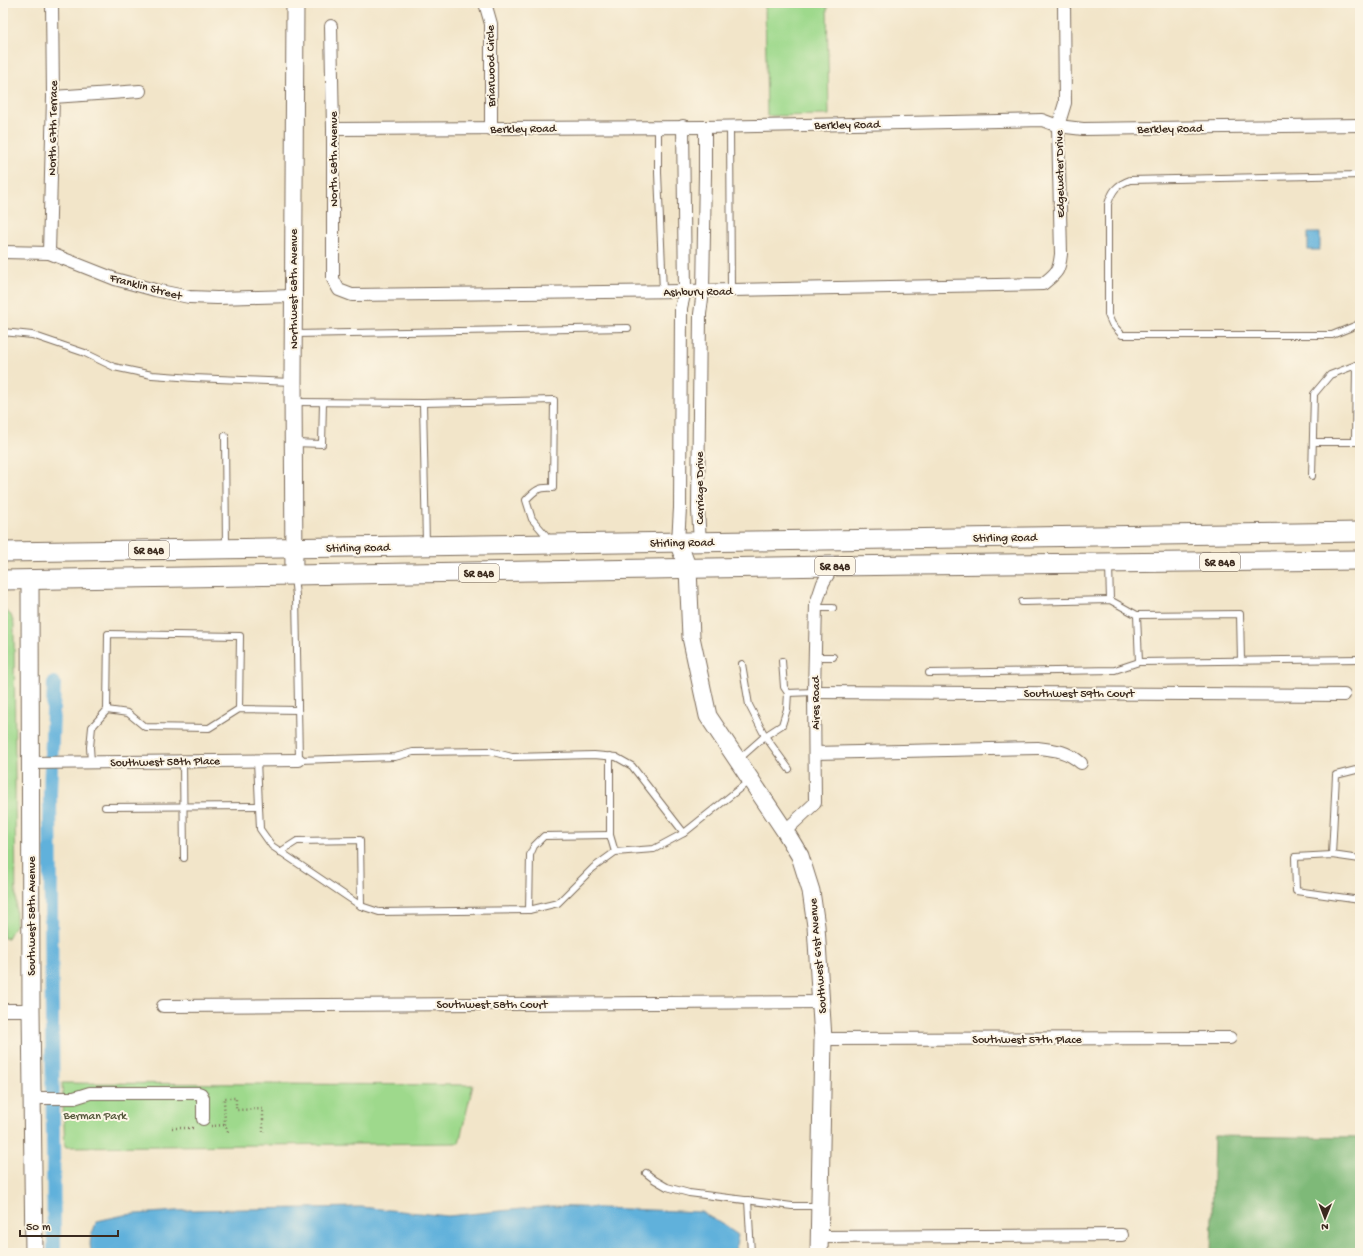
<svg xmlns="http://www.w3.org/2000/svg" width="1363" height="1256" viewBox="0 0 1363 1256" font-family="'Gochi Hand',sans-serif">
<style>
.green{fill:#9ed98c;stroke:#6c8255}
.forest{fill:#7eb978;stroke:#5c724b}
.water{fill:#60b1db;stroke:#4e6e7c}
.lines{fill:none;stroke-linecap:round;stroke-linejoin:round}
.canal{stroke:#60b1db;stroke-width:14}
.lane-casing{stroke:#7b6b5a;stroke-width:8}
.street-casing{stroke:#7b6b5a;stroke-width:14}
.secondary-casing{stroke:#7b6b5a;stroke-width:19}
.primary-casing{stroke:#7b6b5a;stroke-width:21}
.path{stroke:#7b6b5a;stroke-width:2.5;stroke-dasharray:1 3;stroke-linecap:butt}
.lane{stroke:#fff;stroke-width:6}
.street{stroke:#fff;stroke-width:12}
.secondary{stroke:#fff;stroke-width:17}
.primary{stroke:#fff;stroke-width:19}
.labels{text-anchor:middle;stroke-width:4;stroke-linejoin:round;paint-order:stroke}
.shield{fill:#fcf5e5;stroke:#75675a;stroke-width:1}
.shield-label{font-size:11px;font-weight:bold;fill:#3b2a1e}
.street-label{font-size:12px;fill:#3b2a1e;stroke:#fcf5e5}
.park-label{font-size:12px;fill:#54563a;stroke:#fcf5e5}
</style>
<rect width="100%" height="100%" fill="#fcf5e5"/>
<filter id="ink" filterUnits="userSpaceOnUse"><feTurbulence type="fractalNoise" baseFrequency=".025" numOctaves="2"/><feDisplacementMap in="SourceGraphic" scale="8" xChannelSelector="R" yChannelSelector="G"/><feConvolveMatrix kernelMatrix="1 2 1 2 8 2 1 2 1" color-interpolation-filters="sRGB"/></filter>
<filter id="wash" filterUnits="userSpaceOnUse"><feTurbulence type="fractalNoise" baseFrequency=".012" numOctaves="4" result="noise"/><feDisplacementMap in="SourceGraphic" scale="16" xChannelSelector="R" yChannelSelector="G"/><feGaussianBlur stdDeviation="0.9" result="paint"/><feColorMatrix in="noise" values="0 0 0 0 0 0 0 0 0 0 0 0 0 0 0 0 0 1.4 0 .05"/><feComposite in="paint" operator="in"/></filter>
<g filter="url(#wash)">
<rect width="100%" height="100%" fill="#f2e5c9"/>
<g class="green">
<path d="M765,3H827L829,115L767,116Z"/>
<path d="M3,609L11,615L14,624L16,923L8,938H3Z"/>
<path d="M62,1083L473,1085L459,1143L65,1147Z"/>
</g>
<path class="forest" d="M1214,1136L1360,1138V1253H1211Z"/>
<g class="water">
<path d="M1308,233H1320V247L1319,250H1308Z"/>
<path d="M552,1206L701,1212L725,1226L738,1235L735,1253H92C87,1242 93,1231 97,1221L124,1215L189,1210L361,1207L448,1216Z"/>
</g>
<g class="lines">
<path class="canal" d="M54,1253L50,794L54,683"/>
</g>
</g>
<g filter="url(#ink)">
<g class="lines">
<defs>
<g id="lane">
<path d="M730,126L731,290"/>
<path d="M658,127V173L663,291"/>
<path d="M1360,175L1130,180C1116,185 1112,191 1108,204V315L1112,324L1122,335H1332L1357,325L1360,322"/>
<path d="M3,332L32,335L85,353L114,367L152,375L193,378L292,382"/>
<path d="M295,334L628,328"/>
<path d="M295,402L423,403L554,400L553,488C539,487 535,490 526,500L532,519L550,540"/>
<path d="M423,403L426,543"/>
<path d="M225,436L226,547"/>
<path d="M1313,442H1360"/>
<path d="M1355,442L1356,365"/>
<path d="M294,443L322,444L323,403"/>
<path d="M1312,476L1314,394L1330,375L1356,365H1360"/>
<path d="M1109,566L1110,600"/>
<path d="M294,576L296,596L299,760L395,757L413,752L489,751L512,757L594,755L616,757L632,766L684,833L749,781"/>
<path d="M1022,602L1110,600L1137,615L1240,614L1241,661"/>
<path d="M815,608H833"/>
<path d="M1137,615L1139,662"/>
<path d="M815,657H833"/>
<path d="M742,664L749,705L765,736L789,769"/>
<path d="M929,673L1115,670L1139,662L1360,659"/>
<path d="M788,693L814,692"/>
<path d="M107,710L128,713L145,727L209,728L239,709L298,710"/>
<path d="M610,756V835L615,852"/>
<path d="M739,759L765,736L782,725L787,709L788,693L784,687L782,661"/>
<path d="M257,760L260,829L272,846L361,906L379,912L529,910L558,903L593,868L615,852L654,849L684,833"/>
<path d="M183,761L184,858"/>
<path d="M91,762L90,747L92,727L107,710L108,634L240,636L239,709"/>
<path d="M105,807L259,806"/>
<path d="M280,852L297,841L360,840L361,906"/>
<path d="M1332,855L1336,775L1360,769"/>
<path d="M1360,859L1332,855L1295,857L1296,891L1360,900"/>
<path d="M529,910L530,855L534,846L544,836L610,835"/>
<path d="M646,1173L655,1180L667,1187L689,1193L792,1206H819"/>
<path d="M748,1200L751,1253"/>
</g>
<g id="street">
<path d="M485,3L491,24V129"/>
<path d="M331,26L333,129V279L339,290L352,295L685,291L1043,284C1057,272 1059,272 1061,254L1058,126L1065,103L1064,3"/>
<path d="M53,97L140,91"/>
<path d="M333,129L705,127L1042,120L1058,126L1083,129L1360,125"/>
<path d="M3,252L49,253L115,279L155,290L189,297L217,298L293,296"/>
<path d="M49,253L53,97L52,3"/>
<path d="M678,542L680,508L681,308L685,291L683,126"/>
<path d="M700,542L698,510L700,314L703,291L705,174V127"/>
<path d="M814,692L1344,695"/>
<path d="M815,753L1038,748C1056,750 1067,751 1081,763"/>
<path d="M30,763L299,760"/>
<path d="M785,831L815,803L814,692L816,604L823,583L833,566"/>
<path d="M163,1006L821,1002"/>
<path d="M3,1010H31"/>
<path d="M823,1039L1230,1038"/>
<path d="M32,1098H74L90,1093H198L201,1094L203,1098V1119"/>
<path d="M819,1237L1122,1235"/>
</g>
<g id="secondary">
<path d="M678,542L688,569L691,637L708,716L785,831L800,856L811,891L816,926L823,1039L819,1253"/>
<path d="M294,575L293,382L295,3"/>
<path d="M30,579L31,1010L34,1253"/>
</g>
<g id="primary">
<path d="M3,552L1360,532"/>
<path d="M3,580L833,566L1360,560"/>
</g>
</defs>
<use href="#lane" class="lane-casing"/>
<use href="#street" class="street-casing"/>
<use href="#secondary" class="secondary-casing"/>
<use href="#primary" class="primary-casing"/>
<g class="path">
<path d="M211,1126L225,1125"/>
<path d="M172,1128H196"/>
<path d="M228,1132L225,1125L224,1098H236V1110L263,1109V1132"/>
</g>
<use href="#lane" class="lane"/>
<use href="#street" class="street"/>
<use href="#secondary" class="secondary"/>
<use href="#primary" class="primary"/>
</g>
</g>
<g class="labels">
<g class="shield">
<rect x="129" y="541" width="40" height="18" rx="3"/>
<rect x="1200" y="553" width="40" height="18" rx="3"/>
<rect x="815" y="557" width="40" height="18" rx="3"/>
<rect x="459" y="564" width="40" height="18" rx="3"/>
</g>
<g class="shield-label">
<text x="149" y="554">SR 848</text>
<text x="1220" y="566">SR 848</text>
<text x="835" y="570">SR 848</text>
<text x="479" y="577">SR 848</text>
</g>
<g class="street-label">
<text transform="translate(490 66) rotate(-91)" y="4">Briarwood Circle</text>
<text transform="translate(847 124) rotate(-1)" y="4">Berkley Road</text>
<text transform="translate(52 128) rotate(-89)" y="4">North 67th Terrace</text>
<text transform="translate(523 128) rotate(-1)" y="4">Berkley Road</text>
<text transform="translate(1170 128) rotate(-1)" y="4">Berkley Road</text>
<text transform="translate(333 159) rotate(-90)" y="4">North 68th Avenue</text>
<text transform="translate(1059 174) rotate(-91)" y="4">Edgewater Drive</text>
<text transform="translate(146 286) rotate(15)" y="4">Franklin Street</text>
<text transform="translate(293 289) rotate(-90)" y="4">Northwest 68th Avenue</text>
<text transform="translate(698 291) rotate(-1)" y="4">Ashbury Road</text>
<text transform="translate(699 488) rotate(-90)" y="4">Carriage Drive</text>
<text transform="translate(1005 537) rotate(-1)" y="4">Stirling Road</text>
<text transform="translate(682 542) rotate(-1)" y="4">Stirling Road</text>
<text transform="translate(358 547) rotate(-1)" y="4">Stirling Road</text>
<text x="1079" y="697">Southwest 59th Court</text>
<text transform="translate(815 703) rotate(-90)" y="4">Aires Road</text>
<text transform="translate(165 761) rotate(-1)" y="4">Southwest 58th Place</text>
<text transform="translate(31 916) rotate(-90)" y="4">Southwest 58th Avenue</text>
<text transform="translate(817 956) rotate(-95)" y="4">Southwest 61st Avenue</text>
<text x="492" y="1008">Southwest 58th Court</text>
<text x="1027" y="1043">Southwest 57th Place</text>
</g>
<g class="park-label">
<text x="95" y="1119">Berman Park</text>
</g>
</g>
<rect width="1363" height="1256" fill="none" stroke="#fcf5e5" stroke-width="16"/>
<g transform="translate(1325 1218) rotate(181)" stroke="#fcf5e5" stroke-width="3" paint-order="stroke">
<path d="M0-3L7 15L0 10L-7 15Z" fill="#3b2a1e"/>
<text y="-6" font-size="11" font-weight="bold" text-anchor="middle" fill="#3b2a1e">N</text>
</g>
<path d="M20 1230v6h98v-6" fill="none" stroke="#3b2a1e" stroke-width="2"/>
<text x="26" y="1230" font-size="12" fill="#3b2a1e" stroke="#fcf5e5" stroke-width="3" paint-order="stroke">50 m</text>
</svg>
